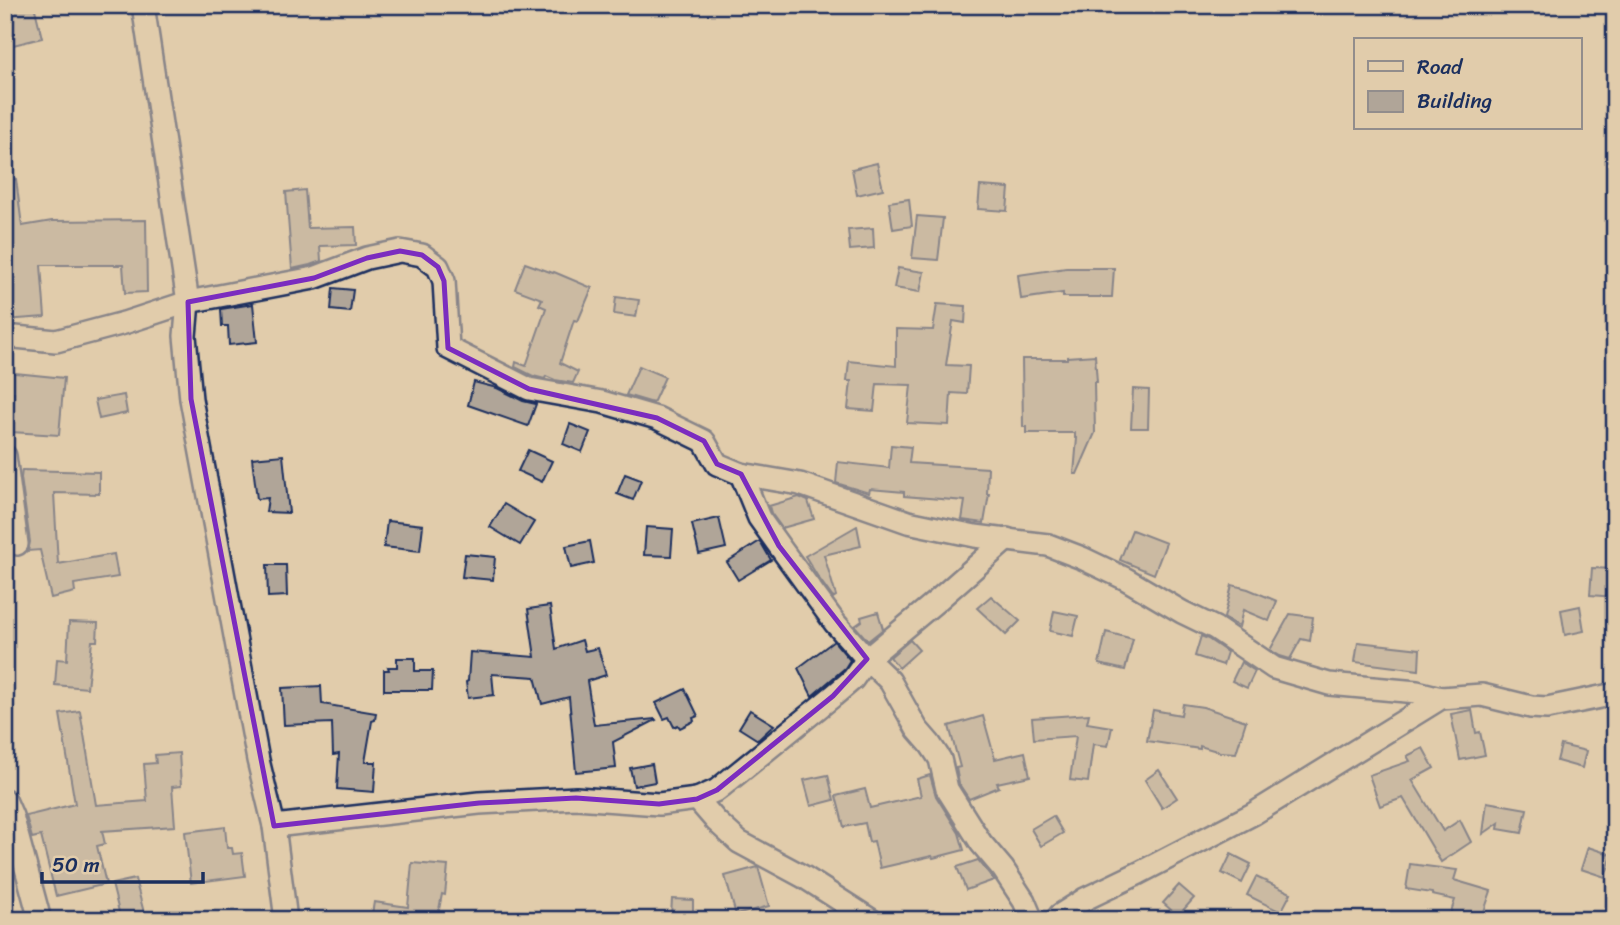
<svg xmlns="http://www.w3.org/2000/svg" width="1620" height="925" viewBox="0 0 1620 925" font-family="Sriracha,sans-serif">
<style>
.building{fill:#b0a598;stroke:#1b2f5e;stroke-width:2}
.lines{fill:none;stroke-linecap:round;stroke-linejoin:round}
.street-casing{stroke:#1b2f5e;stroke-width:26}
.street{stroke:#e1ccab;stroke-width:21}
.marked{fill:none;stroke:#7b2cbf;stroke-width:5;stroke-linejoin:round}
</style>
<rect width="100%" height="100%" fill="#e1ccab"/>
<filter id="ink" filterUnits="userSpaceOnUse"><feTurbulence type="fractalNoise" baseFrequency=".0143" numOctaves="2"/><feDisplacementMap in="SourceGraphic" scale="14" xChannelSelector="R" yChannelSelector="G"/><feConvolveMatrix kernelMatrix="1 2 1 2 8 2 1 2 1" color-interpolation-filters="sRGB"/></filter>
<g filter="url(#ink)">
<g class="building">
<path d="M28,5H34L42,38L5,47V11Z"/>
<path d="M877,163L883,189L857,195L852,169Z"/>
<path d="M16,179L22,226L52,221L146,220L147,292L125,293L123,265H41L45,317L5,320V180Z"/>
<path d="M980,186L1009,188L1007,211L978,209Z"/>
<path d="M305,190L308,228L355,227L356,245L320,246L321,261L310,265L292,269L286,192Z"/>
<path d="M909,199L912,226L893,229L889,202Z"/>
<path d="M917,216L943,218L938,260L912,258Z"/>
<path d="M873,228L874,248L850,250L848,230Z"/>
<path d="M525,263L553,273L554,272L592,288L578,321L574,320L560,363L578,372L573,383L555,380L546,376L545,379L533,376L515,367L516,362L526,366L546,308L539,305L542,299L515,289Z"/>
<path d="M898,268L924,272L920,292L894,288Z"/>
<path d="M1066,268H1114L1112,297H1063V293L1021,299L1018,275Z"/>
<path d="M333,288L353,290L350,312L331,310Z"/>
<path d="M616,297L639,300L636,317L614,314Z"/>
<path d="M253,304L257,342L229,345L228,326H222L221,309Z"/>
<path d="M937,304L966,306L965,323L953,321L946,365L969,366L967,394L951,393L949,425L907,423L911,385L877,384L874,411L848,409L851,381H847L849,361L896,366V329L933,330Z"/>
<path d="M1095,355L1097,382H1094L1095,433L1077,474H1074L1077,438H1075V433H1026V427H1023L1022,359H1067V357Z"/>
<path d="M639,366L665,377L653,403L626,395Z"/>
<path d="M5,372L64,378L59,435L11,432L14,393H6Z"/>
<path d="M474,382L497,388L523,401L536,404L528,426L468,405Z"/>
<path d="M1133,389L1149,390L1148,428H1131Z"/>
<path d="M124,395L127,413L99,419L95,400Z"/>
<path d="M570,424L590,432L582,452L563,444Z"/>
<path d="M891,445L911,447L909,463L988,468L987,494H989L984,523L962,520L965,501L904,496V492L870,489L869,493L836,483L838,462L889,468Z"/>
<path d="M528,450L552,461L542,482L518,471Z"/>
<path d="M283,455L289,513L266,512L268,498L257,499L252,458Z"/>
<path d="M22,470L99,472V494L54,493L58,564L114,554L118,577L74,584L75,592L51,598L40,550L28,551L30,542L21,478Z"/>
<path d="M625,474L641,480L633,500L617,494Z"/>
<path d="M799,497L808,501L814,519L782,528L771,513L769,506Z"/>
<path d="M504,504L534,522L520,545L490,527Z"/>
<path d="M719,518L726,548L699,554L692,524Z"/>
<path d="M387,521L423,525L420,551L384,547Z"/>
<path d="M857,526L861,546L824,555L836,596L833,598L818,577L805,556Z"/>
<path d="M646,527L673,529L671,556L644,555Z"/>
<path d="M1132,530L1166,543L1154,574L1120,560Z"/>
<path d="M590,541L594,563L571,568L566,546Z"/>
<path d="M760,541L771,560L738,580L727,562Z"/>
<path d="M465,554L495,557L493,580L462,577Z"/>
<path d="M267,565H286L287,596L268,597Z"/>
<path d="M1592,568L1615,569V597L1590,595Z"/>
<path d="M1232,585L1248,589L1277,601L1269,621L1243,610L1239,627L1224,618Z"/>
<path d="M991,596L1020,621L1006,635L977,608Z"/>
<path d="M550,606L556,649L582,640L585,651L598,648L606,675L587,681L594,725L655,719L656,720L613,742L616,768L576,772L569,697L542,704L535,677L492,674L494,695L468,698L466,682L468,681L470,652L535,657L528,609Z"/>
<path d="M1580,606L1584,631L1565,635L1561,610Z"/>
<path d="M1054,611L1078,616L1073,636L1050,631Z"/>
<path d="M878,612L883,629L868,641L855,626L862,621L861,617Z"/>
<path d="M1290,614L1313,617L1310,641L1301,639L1290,659L1280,656L1270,650Z"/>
<path d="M69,622L98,623L97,641H92L87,688L55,685L57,659L67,660Z"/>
<path d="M1106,632L1133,639L1125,670L1099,664Z"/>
<path d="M1201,636L1208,639L1227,652L1223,665L1195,656Z"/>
<path d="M910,640L919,650L899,668L890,657Z"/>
<path d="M834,641L850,660L845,668L812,696L798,668Z"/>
<path d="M1358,642L1420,649L1419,670L1355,662Z"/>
<path d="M397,658H415V671H433L432,690H384V670H389L388,667H397Z"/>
<path d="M1241,662L1255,671L1247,688L1232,681Z"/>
<path d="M321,686L322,704L376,713L375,720L372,721L365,762H376L374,792L337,789L339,754L333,755L332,723L284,725L282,688Z"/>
<path d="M685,689L698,716L693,718L694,721L680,728L678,725L674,727L669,717L664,719L656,703Z"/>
<path d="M1183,704L1203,707L1246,721L1236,753L1220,752L1200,746V749L1147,741L1153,710L1181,715Z"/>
<path d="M750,710L774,725L758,740L739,728Z"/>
<path d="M1472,710L1476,733L1480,732L1485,755L1460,760L1451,714Z"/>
<path d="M80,711L96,805L147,801L144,764L156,763L155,755L179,753L181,786L172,787L175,826L102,831L105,844L97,846L106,884L56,896L41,836L32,838L26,816L75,804L60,714Z"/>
<path d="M1089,714L1087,723L1112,727L1108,746L1093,744L1088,782L1070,780L1076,736L1034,739L1032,718Z"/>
<path d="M983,716L995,759L1025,752L1030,776L997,783L999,787L969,799L959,784L956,768L960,767L949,726Z"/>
<path d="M1561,745L1586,751L1582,768L1557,761Z"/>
<path d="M1423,748L1434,768L1412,780L1443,831L1460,820L1471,842L1441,862L1403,798L1380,806L1369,775L1410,761L1407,756Z"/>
<path d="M652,764L655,782L634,786L630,768Z"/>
<path d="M1159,770L1177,798L1162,808L1145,780Z"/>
<path d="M828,775L834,800L811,806L804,780Z"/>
<path d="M930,775L936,796L959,833L964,850L933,858L932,856L880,868L874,841L869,842L865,823L844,827L836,796L865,789L870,808L921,796L917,779Z"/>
<path d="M1487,802L1527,809L1522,833L1498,829L1499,823L1483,834Z"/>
<path d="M1053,816L1063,833L1041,846L1031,829Z"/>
<path d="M225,827L227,848H232L233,854L242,853L245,876L191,883L185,832Z"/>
<path d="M1588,847L1612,855L1605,877L1581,869Z"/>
<path d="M1231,854L1251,864L1242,883L1222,873Z"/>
<path d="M978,860L994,880L966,890L957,867Z"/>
<path d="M412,863L448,866L445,895L442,894L437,920H371L374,902L408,907Z"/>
<path d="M1410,864L1457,870L1454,880L1491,891L1481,920H1448L1455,900L1432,895V893L1406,889Z"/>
<path d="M758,867L769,906L736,915L725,876Z"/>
<path d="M1256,877L1291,893L1281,912L1247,895Z"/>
<path d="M135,879L146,920H121L112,884Z"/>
<path d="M1179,885L1194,898L1178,916L1163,903Z"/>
<path d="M672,899L693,900V918L671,916Z"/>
</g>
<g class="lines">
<defs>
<g id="street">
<path d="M143,5L188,302L185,336L191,399L258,760L274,826L286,920"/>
<path d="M5,336L56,341L124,323L188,302L314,278L367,258L400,251L422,255L438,267L444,281L448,348L529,389L602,402L657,418L704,441L717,464L741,474L800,484L908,522L975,536L1048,545L1082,558L1126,579L1182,612L1215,628L1274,668L1329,684L1417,692L1441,698"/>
<path d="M5,456L17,544"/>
<path d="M741,474L759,518L779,546L835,623L867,659L890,681L917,729L930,744L940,759L947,789L981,843L1003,869L1024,901L1032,920"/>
<path d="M697,799L717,790L833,696L853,679L867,659L939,599L1007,539"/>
<path d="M5,800L12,816L40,920"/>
<path d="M274,826L479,803L576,798L659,804L697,799L716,821L739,842L804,877L871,920"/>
<path d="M1056,920L1060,915L1085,899L1139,873L1253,814L1441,698L1482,695L1531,707L1547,708L1615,694"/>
</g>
</defs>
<use href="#street" class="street-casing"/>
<use href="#street" class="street"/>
</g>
</g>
<path d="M0 0H1620V925H0ZM400,251L422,255L438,267L444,281L448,348L529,389L657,418L704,441L717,464L741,474L779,546L867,659L833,696L717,790L697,799L659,804L576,798L479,803L274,826L191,399L188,302L314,278L367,258Z" fill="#e1ccab" fill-opacity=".55" fill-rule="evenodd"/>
<path class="marked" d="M400,251L422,255L438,267L444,281L448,348L529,389L657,418L704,441L717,464L741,474L779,546L867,659L833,696L717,790L697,799L659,804L576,798L479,803L274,826L191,399L188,302L314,278L367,258Z"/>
<rect width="1620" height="925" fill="none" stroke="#e1ccab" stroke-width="28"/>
<rect x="14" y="14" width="1592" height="897" fill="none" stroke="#1b2f5e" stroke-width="2.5" filter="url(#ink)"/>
<rect x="1354" y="38" width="228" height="91" fill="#e1ccab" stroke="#928d8c" stroke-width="2"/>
<rect x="1368" y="61" width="35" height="10" fill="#e1ccab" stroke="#928d8c" stroke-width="2"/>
<text x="1417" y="74" font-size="21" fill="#1b2f5e">Road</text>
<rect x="1368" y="91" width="35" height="21" fill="#b0a598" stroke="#928d8c" stroke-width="2"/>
<text x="1417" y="108" font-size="21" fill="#1b2f5e">Building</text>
<path d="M42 872v10h161v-10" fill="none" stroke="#1b2f5e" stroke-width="3.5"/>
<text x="52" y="872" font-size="21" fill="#1b2f5e" stroke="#e1ccab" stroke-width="5" paint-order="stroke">50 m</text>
</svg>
